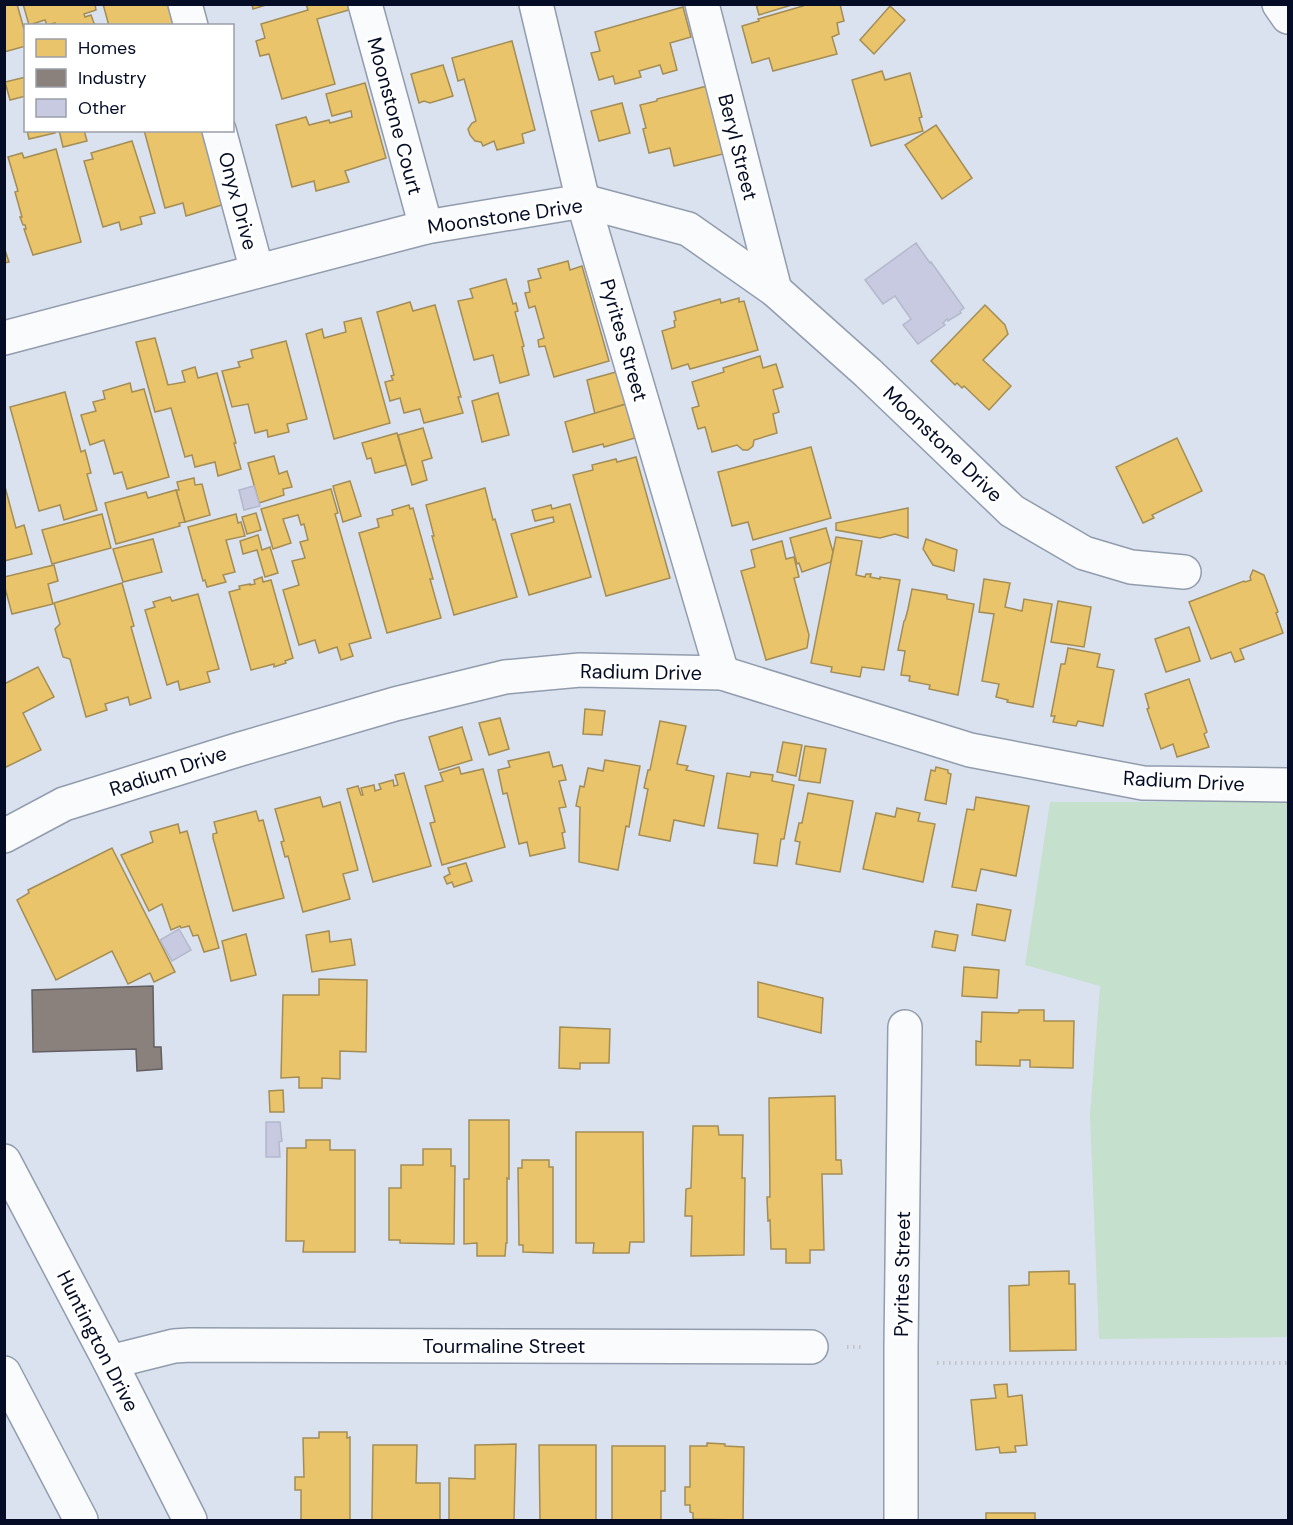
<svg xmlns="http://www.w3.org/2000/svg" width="1293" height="1525" viewBox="0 0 1293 1525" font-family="'DM Sans',sans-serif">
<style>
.green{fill:#c5e0cc}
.homes{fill:#e9c46a;stroke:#a48d55;stroke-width:1.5}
.industry{fill:#8a817c;stroke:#625e62;stroke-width:1.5}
.building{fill:#c7cae1;stroke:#b4b8cb;stroke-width:1.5}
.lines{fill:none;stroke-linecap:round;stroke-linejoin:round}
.street-casing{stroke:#929cad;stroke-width:36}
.primary-casing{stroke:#929cad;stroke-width:36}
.path{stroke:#c2c4ca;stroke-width:4;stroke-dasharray:1.5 4.5;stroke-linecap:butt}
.street{stroke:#f9fbfd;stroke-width:33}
.primary{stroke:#f9fbfd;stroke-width:33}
.labels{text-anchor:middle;stroke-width:6;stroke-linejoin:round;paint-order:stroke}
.street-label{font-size:20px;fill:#040d25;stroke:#fff}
</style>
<rect width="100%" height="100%" fill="#dae2f0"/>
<path class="green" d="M1050,802H1288V1337L1099,1339L1090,1115L1100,986L1025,965Z"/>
<g class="homes">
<path d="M4,4H17L26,36V46L4,52Z"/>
<path d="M23,4H95L96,10L84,14L85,17L91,15L95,26H56L55,23L47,25L45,20L29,25Z"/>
<path d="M103,4H171L177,26H109Z"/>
<path d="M252,4H269L253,9Z"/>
<path d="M306,4H348L349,10L317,19L335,84L282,99L269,54L260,56L256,41L265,38L261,24L308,10Z"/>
<path d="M756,4H795L759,15Z"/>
<path d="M802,4H840L844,21L837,23L839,34L832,37L837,54L773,71L769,58L752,63L742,26L759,21L758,19L803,6Z"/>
<path d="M890,6L905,20L874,54L860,40Z"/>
<path d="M683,7L691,37L670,43L677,70L663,74L660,65L639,71L641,77L615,84L613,76L599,80L591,53L600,51L595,32Z"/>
<path d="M512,41L535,130L522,134L524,143L497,150L494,141L483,146L481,142L475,141L470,135L468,129L472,123L476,121L464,79L458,81L452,58Z"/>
<path d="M443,65L453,96L430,103L424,101L419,103L411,74Z"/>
<path d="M882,71L885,80L910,73L922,117L919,118L923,131L871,146L852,80Z"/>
<path d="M26,77V96L10,100L5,82Z"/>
<path d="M365,83L386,158L345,171L349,182L316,191L314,181L292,187L276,125L306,117L309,125L329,120L330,123L352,117L351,111L332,116L326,94Z"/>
<path d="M707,86L723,154L674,166L670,148L649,153L643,129L646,128L640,105L657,101V99Z"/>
<path d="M622,103L630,133L599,141L591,111Z"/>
<path d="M936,125L972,178L942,199L905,145Z"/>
<path d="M27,130H54L55,133L29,139Z"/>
<path d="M59,130H84L87,141L63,147Z"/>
<path d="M144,130H205L225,204L186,216L183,203L165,208Z"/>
<path d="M132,141L155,213L140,217L142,224L121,230L119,222L103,227L84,161L93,159L91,153Z"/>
<path d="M56,149L81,242L33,255L24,229H26L25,225H23L20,217H22L15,192L18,191L8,157L22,153L24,158Z"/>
<path d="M4,247L9,262L4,263Z"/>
<path d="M568,261L570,270L582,266L609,361L554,377L545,346L539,347L538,340L544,338L535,306L529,308L525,293L530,292L528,281L541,278L538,269Z"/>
<path d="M506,279L513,304L516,303L518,311L515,312L524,346L522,347L529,375L500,383L493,355L474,360L458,301L473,298L470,289Z"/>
<path d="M739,298V302L744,301L758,350L690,369L688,364L672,369L662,331L675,327L674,321L676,320L674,312L720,299L721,303Z"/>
<path d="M410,302L413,311L435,305L461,397H458L463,413L424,423L420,409L404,413L400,398L390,401L385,382L393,380L391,376L394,375L377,312Z"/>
<path d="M985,305L1005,325L1008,334L983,360L1011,386L989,410L964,386L962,388L957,383L955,385L931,361Z"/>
<path d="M361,318L390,423L334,439L306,334L322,329L324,338L346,332L344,322Z"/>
<path d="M155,338L168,385L185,382L182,371L195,367L198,378L217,373L236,443H234L241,469L218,476L215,462L195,467L192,455L185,457L171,408L155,412L136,342Z"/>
<path d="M286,341L307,419L287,424L289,432L268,437L267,430L255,433L248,404L232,407L222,371L240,367L238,362L253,358L251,350Z"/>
<path d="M760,356L763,368L776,364L783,387L773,390L779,412L773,414L777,433L754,440L753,446L748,450H743L737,445L712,452L705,427L698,429L692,408L699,406L692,382L724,372L723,368Z"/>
<path d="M616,372L626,404L595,414L587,380Z"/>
<path d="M130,383L132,392L144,389L169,477L127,489L122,472L114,474L104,440L90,445L81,415L96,411L93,402L105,399L103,391Z"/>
<path d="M65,392L81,452L85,450L91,473L87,474L97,510L64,520L60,505L39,511L10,407Z"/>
<path d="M498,393L509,435L482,442L472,401Z"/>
<path d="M626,404L635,438L604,447L603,444L573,452L565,422Z"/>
<path d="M423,428L432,458L422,461L427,480L412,485L398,435Z"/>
<path d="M397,433L406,465L375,473L371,458L367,459L362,443Z"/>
<path d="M1177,438L1202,491L1152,515L1154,518L1143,523L1116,467Z"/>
<path d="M811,447L831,518L753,540L748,522L732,526L718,472Z"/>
<path d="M274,456L279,474L287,471L292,487L283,489L284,495L259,503L248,463Z"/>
<path d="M636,457L670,578L606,596L573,475L593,470L592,465L616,459L617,462Z"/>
<path d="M194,478L195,485L202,484L210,515L185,522L176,490H179L177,482Z"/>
<path d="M350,481L361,516L343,522L333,486Z"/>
<path d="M4,483L16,528L24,525L32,554L4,561Z"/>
<path d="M485,488L493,520L495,519L517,597L454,615L432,536H434L426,505Z"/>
<path d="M331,489L338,513L335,514L371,638L349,644L353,656L341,660L337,647L319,653L315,640L299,645L283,590L299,585L292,561L305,558L300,542L308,540L304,524L301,525L298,515L283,519L291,543L273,549L261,509Z"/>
<path d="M176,490L185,522L179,523L180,526L116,544L105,503L146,492L148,498Z"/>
<path d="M570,504L591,577L529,595L511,534L554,522L553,517L535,521L532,510L551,505L552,509Z"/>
<path d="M409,505L410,509L413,508L433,579H430L441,618L387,633L359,533L379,527L377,519L393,515L392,510Z"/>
<path d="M908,508V538L895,534L880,538L836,530V523Z"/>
<path d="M256,513L261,530L247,534L242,517Z"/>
<path d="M102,514L111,548L52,564L42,530Z"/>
<path d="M236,514L238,523L241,522L245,536L226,540L235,572L223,575L226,582L207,587L205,580L203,581L188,527Z"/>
<path d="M826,528L833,552L831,562L802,572L799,563L797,564L790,538Z"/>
<path d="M258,535L262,550L270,547L278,573L265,577L257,550L243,554L240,541Z"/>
<path d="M836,537L862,541L856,575L865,577L866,574H871L870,577L880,579V577L900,580L884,670L862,667L860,677L831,672L832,667L811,663Z"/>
<path d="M153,539L162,572L123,582L113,549Z"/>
<path d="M926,539L957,550L954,571L933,565L923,549Z"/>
<path d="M782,541L786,559L794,557L799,577L794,578L809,635L807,648L766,660L741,571L755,567L751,550Z"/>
<path d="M54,565L58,581L48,584L53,604L12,614L4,584V577Z"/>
<path d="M1253,570L1264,575L1278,612L1276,613L1283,633L1240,649L1244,659L1235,662L1231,652L1211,659L1189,602L1244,581L1245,582L1251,580L1250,577Z"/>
<path d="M262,577L263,582L271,580L293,658L285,661L286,663L274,667V664L251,670L229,592L240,589L239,586L250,584V585L255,584L254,580Z"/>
<path d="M984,579L1010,583L1005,607L1022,611L1024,599L1052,604L1033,707L1007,702L1008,700L996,697L999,684L982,681L994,614L979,612Z"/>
<path d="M122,583L134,626L131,627L151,698L130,705L128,697L105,704L107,710L86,717L70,659L63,657L55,629L60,624L54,603Z"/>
<path d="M912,589L947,595V599L974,604L958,695L929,689L930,685L909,681L910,676L901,675L905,651L898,650L904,621L905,620L908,609Z"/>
<path d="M198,594L219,669L207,672L210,682L180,690L178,681L167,685L145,610L155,607L153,602L170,597L172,601Z"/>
<path d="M1058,601L1091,607L1084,647L1051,642Z"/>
<path d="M1189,627L1200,661L1166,672L1155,639Z"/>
<path d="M1068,648L1100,654L1097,667L1114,670L1103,726L1078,721L1076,726L1053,722L1055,716H1051L1061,664H1065Z"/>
<path d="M38,667L54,697L23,713L41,750L4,768V684Z"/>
<path d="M1189,679L1207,732L1204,734L1209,747L1177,757L1173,744L1161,749L1147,709L1149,708L1145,694Z"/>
<path d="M585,709L605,711L602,735L583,734Z"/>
<path d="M500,718L509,749L489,755L479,723Z"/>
<path d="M660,721L686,726L677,764L688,766L686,770L714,776L704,826L674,820L670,841L639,835L648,789L644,788L648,770H650Z"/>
<path d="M462,727L472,760L439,770L429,737Z"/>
<path d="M783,742L802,745L796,776L777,772Z"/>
<path d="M805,746L826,749L820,783L799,780Z"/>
<path d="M549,752L553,767L562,765L566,780L559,781L566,807L559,808L565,832L562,833L565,848L530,856L527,842L519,844L507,793L503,794L498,770L510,767L508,761Z"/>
<path d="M605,760L640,766L629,827L626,826L618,870L579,862L580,807L576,806L580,786L584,787L588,768L603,771Z"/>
<path d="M459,767L461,774L483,769L505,847L442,865L430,823L435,822L425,786L443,781L440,773Z"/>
<path d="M936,767L948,770V773L951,774L946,804L925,800L931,770L935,771Z"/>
<path d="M751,772L773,775L772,781L794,785L784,839H781L777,866L754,863L758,834L718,828L727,773L750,777Z"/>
<path d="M404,773L431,866L373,882L347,789L358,786L361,795H363L361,788L374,785L375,791L381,789L379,784L393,780L394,786L398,785L395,775Z"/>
<path d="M808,793L853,801L840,872L796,864L800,842L795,841L799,823H802Z"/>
<path d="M320,797L323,807L340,802L358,870L343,874L350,899L303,912L288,856L285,857L281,842L284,841L275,809Z"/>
<path d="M976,797L1029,806L1016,876L981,869L976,891L952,887L967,809L974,810Z"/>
<path d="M897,808L920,813L918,821L935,824L923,882L863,869L876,813L895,817Z"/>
<path d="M256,811L259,821L263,820L284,898L233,911L213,838V834L217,833L214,822Z"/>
<path d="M178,824L180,833L187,831L219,948L204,952L198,935L193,936L189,926L181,928L180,926L171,930L162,904L149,911L121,855L153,842L150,832Z"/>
<path d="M112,848L175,972L154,982L150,973L128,984L112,951L56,980L17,900L29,893L28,890Z"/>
<path d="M466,863L472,881L454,887L452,882L447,884L444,877L450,874L448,868Z"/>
<path d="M977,904L1011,910L1005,941L972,935Z"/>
<path d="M329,931L330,942L351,939L355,965L312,972L306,935Z"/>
<path d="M935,931L958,935L955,951L932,947Z"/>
<path d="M246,934L256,975L231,981L222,941Z"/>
<path d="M964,967L999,970L997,998L962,996Z"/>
<path d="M319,979L367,980L366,1052L340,1051V1079L322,1078V1088H299V1077L281,1078L283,995H319Z"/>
<path d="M758,982L823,998L821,1033L758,1017Z"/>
<path d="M1019,1010H1044V1021H1074L1073,1068L1030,1067V1060H1020V1066L976,1065V1041L981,1042L982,1012L1017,1013L1019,1012Z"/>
<path d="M560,1027L610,1029L609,1063H580V1069L559,1068Z"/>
<path d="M283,1090L284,1112H270L269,1091Z"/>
<path d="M835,1096L836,1160H841L842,1174H822L824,1250H810V1263H786V1249H771L770,1220L768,1221L767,1197H770L769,1098Z"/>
<path d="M469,1120H509V1179L507,1178V1243H506L505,1256H477V1243L464,1244V1179H469Z"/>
<path d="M693,1126H718L719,1135H743L742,1178H745L744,1255L691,1256L692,1216H685L686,1189L691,1188Z"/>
<path d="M576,1132H643L644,1242H630L629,1253H593L594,1243H576Z"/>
<path d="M306,1140H330V1150H355V1252H303L304,1241H286L287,1148H306Z"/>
<path d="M423,1149H451V1166H455L454,1244L400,1243V1240H389V1188H401V1165H423Z"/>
<path d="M522,1160H549V1167H553V1253L523,1252V1245H519L518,1168H522Z"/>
<path d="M1069,1271V1284H1075L1076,1350L1010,1351L1009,1286L1029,1285V1272Z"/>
<path d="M1007,1384L1008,1397L1022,1395L1027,1445L1015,1446L1016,1452L1000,1453L999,1447L976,1450L971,1400L996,1398L994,1385Z"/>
<path d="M319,1432H347V1438L350,1437V1520H301V1490H295V1477H304L303,1438H319Z"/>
<path d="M707,1443L725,1444V1446L744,1447L743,1520L693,1519V1513L690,1512V1505H685V1487H690V1446H707Z"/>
<path d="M516,1444L514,1520H449V1478L475,1479V1445Z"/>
<path d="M373,1445H417L416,1483H440V1520H372Z"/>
<path d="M539,1445H596V1520H540Z"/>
<path d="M612,1446H665V1491H661V1520H612Z"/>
<path d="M986,1513H1035V1520H1048H986Z"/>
</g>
<path class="industry" d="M153,986L154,1047H161L162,1069L137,1071L136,1049L33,1052L32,990Z"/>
<g class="building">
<path d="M916,243L930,263L931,262L964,308L960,311L961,313L948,321L947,319L943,323L945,325L918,344L903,325L911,319L895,296L883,304L865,280Z"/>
<path d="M254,486L260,506L244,510L239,490Z"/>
<path d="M179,929L191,950L172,961L160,940Z"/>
<path d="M266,1122H280L282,1141L279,1142L280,1157H266Z"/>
</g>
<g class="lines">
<defs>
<g id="street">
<path d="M185,4L191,26"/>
<path d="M365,4L426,227"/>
<path d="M536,4L583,201L722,673"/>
<path d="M702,4L775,290"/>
<path d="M1279,4L1288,17"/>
<path d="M219,130L257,271"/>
<path d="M4,338L426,227L583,201L688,229L775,290L868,373L1012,511L1084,553L1131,567L1184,572"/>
<path d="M4,836L64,804L237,750L395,704L505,677L580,670L722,673L970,750L1143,783L1288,785"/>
<path d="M110,1362L174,1346L190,1345L811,1347"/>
<path d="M901,1520V1347L905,1027"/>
</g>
<g id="primary">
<path d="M4,1161L110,1362L190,1520"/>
<path d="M4,1373L81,1520"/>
</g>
</defs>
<use href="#street" class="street-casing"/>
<use href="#primary" class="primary-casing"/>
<g class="path">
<path d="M847,1347H864"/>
<path d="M937,1363H1288"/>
</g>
<use href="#street" class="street"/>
<use href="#primary" class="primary"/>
</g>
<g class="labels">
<g class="street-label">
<text transform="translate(395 116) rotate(75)" y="7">Moonstone Court</text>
<text transform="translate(738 147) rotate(76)" y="7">Beryl Street</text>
<text transform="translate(238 201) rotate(75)" y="7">Onyx Drive</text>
<text transform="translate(505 216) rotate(-8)" y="7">Moonstone Drive</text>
<text transform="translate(624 340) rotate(74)" y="7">Pyrites Street</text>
<text transform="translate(943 444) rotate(44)" y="7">Moonstone Drive</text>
<text transform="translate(641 672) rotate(1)" y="7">Radium Drive</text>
<text transform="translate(168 771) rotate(-18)" y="7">Radium Drive</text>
<text transform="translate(1184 781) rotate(3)" y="7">Radium Drive</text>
<text transform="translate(902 1274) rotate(-89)" y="7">Pyrites Street</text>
<text transform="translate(98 1341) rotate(63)" y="7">Huntington Drive</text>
<text x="504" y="1353">Tourmaline Street</text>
</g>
</g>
<rect width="1293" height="1525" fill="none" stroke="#040d25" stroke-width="12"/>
<rect x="24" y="24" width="210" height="108" fill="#ffffff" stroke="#9b9ea8" stroke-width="1.5"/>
<rect x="36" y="39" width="30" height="18" fill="#e9c46a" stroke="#9b9ea8" stroke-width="1.5"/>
<text x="78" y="54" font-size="18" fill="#040d25">Homes</text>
<rect x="36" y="69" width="30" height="18" fill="#8a817c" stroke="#9b9ea8" stroke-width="1.5"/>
<text x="78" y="84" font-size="18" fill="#040d25">Industry</text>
<rect x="36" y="99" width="30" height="18" fill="#c7cae1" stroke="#9b9ea8" stroke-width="1.5"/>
<text x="78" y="114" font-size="18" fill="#040d25">Other</text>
</svg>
